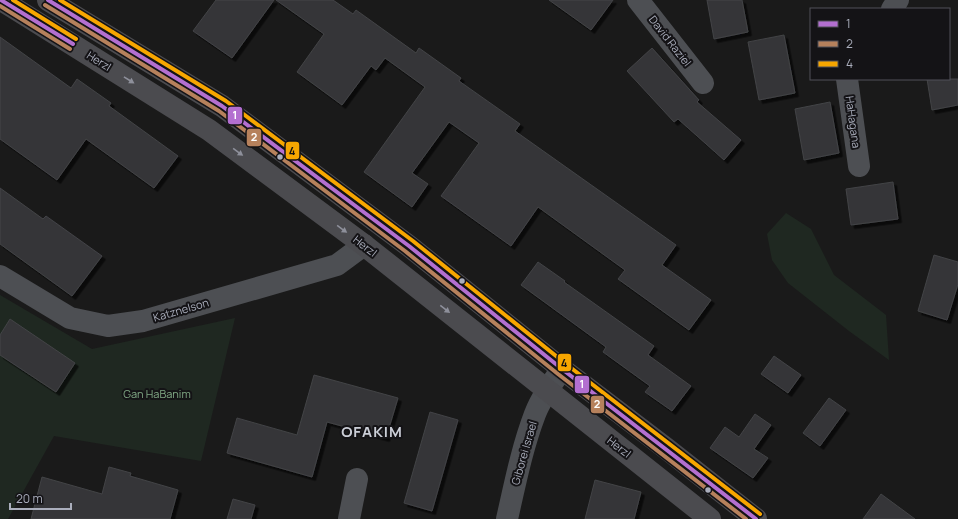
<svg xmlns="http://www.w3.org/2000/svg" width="958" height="519" viewBox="0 0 958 519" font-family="Manrope,sans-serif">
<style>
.green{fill:#1f2821}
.building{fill:#363638;stroke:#424346;filter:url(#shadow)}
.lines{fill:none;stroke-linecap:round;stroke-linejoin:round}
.minor{stroke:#4d4f53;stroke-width:22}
.major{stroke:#4b4b4f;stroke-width:22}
.bus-1-casing{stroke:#141316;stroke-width:7}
.bus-2-casing{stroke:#141316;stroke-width:7}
.bus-3-casing{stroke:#141316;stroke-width:7}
.bus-1{stroke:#b36fd0;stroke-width:4}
.bus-2{stroke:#b6815c;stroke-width:4}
.bus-3{stroke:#f7a600;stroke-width:4}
.oneway{fill:#8e909b}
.bus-dot{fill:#aaaebc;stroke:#141316;stroke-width:1.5}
.labels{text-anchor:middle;stroke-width:4;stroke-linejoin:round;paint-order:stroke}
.street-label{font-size:11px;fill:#aaaebc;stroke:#141316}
.park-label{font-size:11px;fill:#80a885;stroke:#141316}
.district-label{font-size:15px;font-weight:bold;letter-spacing:1px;fill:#cbced7;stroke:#141316}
.line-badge{stroke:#141316;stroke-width:1.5}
.badge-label{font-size:11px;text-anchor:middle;font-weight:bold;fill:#fff}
.pale-badge-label{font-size:11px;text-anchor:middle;font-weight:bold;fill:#111}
</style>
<defs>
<filter id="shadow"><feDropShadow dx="3.5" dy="3.5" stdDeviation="0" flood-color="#0009"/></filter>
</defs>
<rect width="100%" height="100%" fill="#1a1a1a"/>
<g class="green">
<path d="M786,213L811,229L834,275L886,315L889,360L849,331L788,283L772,260L767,234Z"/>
<path d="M0,295L92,349L235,318L201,461L54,436L8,519H0Z"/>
</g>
<g class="building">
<path d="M216,0H274L232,58L193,31Z"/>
<path d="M276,0H333L353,14L356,10L416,53L419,48L461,78L459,81L520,124L515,131L676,245L662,265L711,300L689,330L618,279L625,270L538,207L511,246L441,196L479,143L449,122L412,173L428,184L412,207L364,172L425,87L385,58L376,70L371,66L342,105L297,72L324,34Z"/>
<path d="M549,0H613L591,30Z"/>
<path d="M707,0H742L748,32L714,39Z"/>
<path d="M784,35L795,93L759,100L748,42Z"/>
<path d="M0,37L71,88L77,79L111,103L109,106L178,156L154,188L86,139L57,180L0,139Z"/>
<path d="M652,48L699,100L697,102L741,140L724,160L678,119L674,122L627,71Z"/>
<path d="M927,79H958V105L932,110Z"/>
<path d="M830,102L839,153L804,160L795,109Z"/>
<path d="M893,182L898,219L851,225L846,189Z"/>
<path d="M0,188L43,219L46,216L102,256L72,296L0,244Z"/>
<path d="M934,255L958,262V284L947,320L918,311Z"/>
<path d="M538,262L565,281L564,282L654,346L648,355L691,386L672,411L645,392L650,386L603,352L606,347L521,285Z"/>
<path d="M10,319L75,363L56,392L0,355V335Z"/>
<path d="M774,356L801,375L788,393L761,374Z"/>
<path d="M314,375L398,398L386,438L327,422L312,477L227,453L237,418L297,435Z"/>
<path d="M829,398L846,410L820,446L803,433Z"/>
<path d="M430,412L458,420L432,511L404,503Z"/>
<path d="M755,414L771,425L754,449L768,458L753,478L710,448L725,427L739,437Z"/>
<path d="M109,467L131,473L130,476L178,490L170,519H31L42,477L102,494Z"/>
<path d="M595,480L641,492L634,519H585Z"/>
<path d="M881,494L915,519H863Z"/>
<path d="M233,499L255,505L251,519H227Z"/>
</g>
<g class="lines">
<g class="minor">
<path d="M638,0L703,83"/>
<path d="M892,9L898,0"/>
<path d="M847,79L859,166"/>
<path d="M0,276L70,318L108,326L143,321L337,265L364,245"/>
<path d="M349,519L357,479"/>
<path d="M507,519C515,484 522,448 535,414C541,398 552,383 562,369"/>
</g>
<g class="major">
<path d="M1,0L209,130L364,245L710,519"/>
<path d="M48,0L222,106L409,246L562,369L667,449L756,519"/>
</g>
<defs>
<g id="bus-1">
<path d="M1,0L73,44"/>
<path d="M48,0L222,106L409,246L562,369L756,519"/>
</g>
<g id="bus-2">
<path d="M45,5L219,111L405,251L558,374L746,519"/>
<path d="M0,6L70,49"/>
</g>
<g id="bus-3">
<path d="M13,0L76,39"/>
<path d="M60,0L226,101L413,241L566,364L760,514"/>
</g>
</defs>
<use href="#bus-1" class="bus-1-casing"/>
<use href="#bus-2" class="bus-2-casing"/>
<use href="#bus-3" class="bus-3-casing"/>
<use href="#bus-1" class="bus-1"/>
<use href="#bus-2" class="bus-2"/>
<use href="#bus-3" class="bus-3"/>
</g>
<defs><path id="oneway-solid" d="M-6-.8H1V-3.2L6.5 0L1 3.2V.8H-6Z"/></defs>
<g class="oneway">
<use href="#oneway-solid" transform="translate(129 80) rotate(32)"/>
<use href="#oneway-solid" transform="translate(238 152) rotate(36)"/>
<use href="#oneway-solid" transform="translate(342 229) rotate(36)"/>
<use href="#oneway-solid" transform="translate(445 309) rotate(38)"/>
</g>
<g class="bus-dot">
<circle cx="280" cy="157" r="3.5"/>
<circle cx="462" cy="281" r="3.5"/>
<circle cx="708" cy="490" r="3.5"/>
</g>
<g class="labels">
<g class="street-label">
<text transform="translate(670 41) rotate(52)" y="4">David Raziel</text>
<text transform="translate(99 61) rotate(32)" y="4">Herzl</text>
<text transform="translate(853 122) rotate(82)" y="4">HaHagana</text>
<text transform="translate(365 246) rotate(38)" y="4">Herzl</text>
<text transform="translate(181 310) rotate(-16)" y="4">Katznelson</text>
<text transform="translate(619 447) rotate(38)" y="4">Herzl</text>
<text transform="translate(524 453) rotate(-74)" y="4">Giborei Israel</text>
</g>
<g class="park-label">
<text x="157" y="398">Gan HaBanim</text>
</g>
<g class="district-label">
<text x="372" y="437">OFAKIM</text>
</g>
</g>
<g class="line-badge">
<rect x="227" y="106" width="16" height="19" rx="4" fill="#b36fd0"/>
<rect x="246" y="128" width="16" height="19" rx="4" fill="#b6815c"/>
<rect x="285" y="141" width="15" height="19" rx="4" fill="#f7a600"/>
<rect x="557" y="353" width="15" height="19" rx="4" fill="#f7a600"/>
<rect x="574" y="375" width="16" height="19" rx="4" fill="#b36fd0"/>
<rect x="590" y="395" width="15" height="19" rx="4" fill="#b6815c"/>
</g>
<g class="badge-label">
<text x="235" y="119">1</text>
<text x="254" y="141">2</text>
<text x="582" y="388">1</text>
<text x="597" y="408">2</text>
</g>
<g class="pale-badge-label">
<text x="292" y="155">4</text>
<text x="564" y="367">4</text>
</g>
<rect x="810" y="8" width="140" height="72" fill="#141316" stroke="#505158"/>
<rect x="818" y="21" width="20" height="6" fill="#b36fd0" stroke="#505158"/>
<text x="846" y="28" font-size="12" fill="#aaaebc">1</text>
<rect x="818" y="41" width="20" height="6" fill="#b6815c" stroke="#505158"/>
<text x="846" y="48" font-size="12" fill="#aaaebc">2</text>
<rect x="818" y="61" width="20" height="6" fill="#f7a600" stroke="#505158"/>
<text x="846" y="68" font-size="12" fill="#aaaebc">4</text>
<path d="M10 503v6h61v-6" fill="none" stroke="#aaaebc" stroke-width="2"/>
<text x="16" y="503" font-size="12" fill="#aaaebc" stroke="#141316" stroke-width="3" paint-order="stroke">20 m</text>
</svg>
